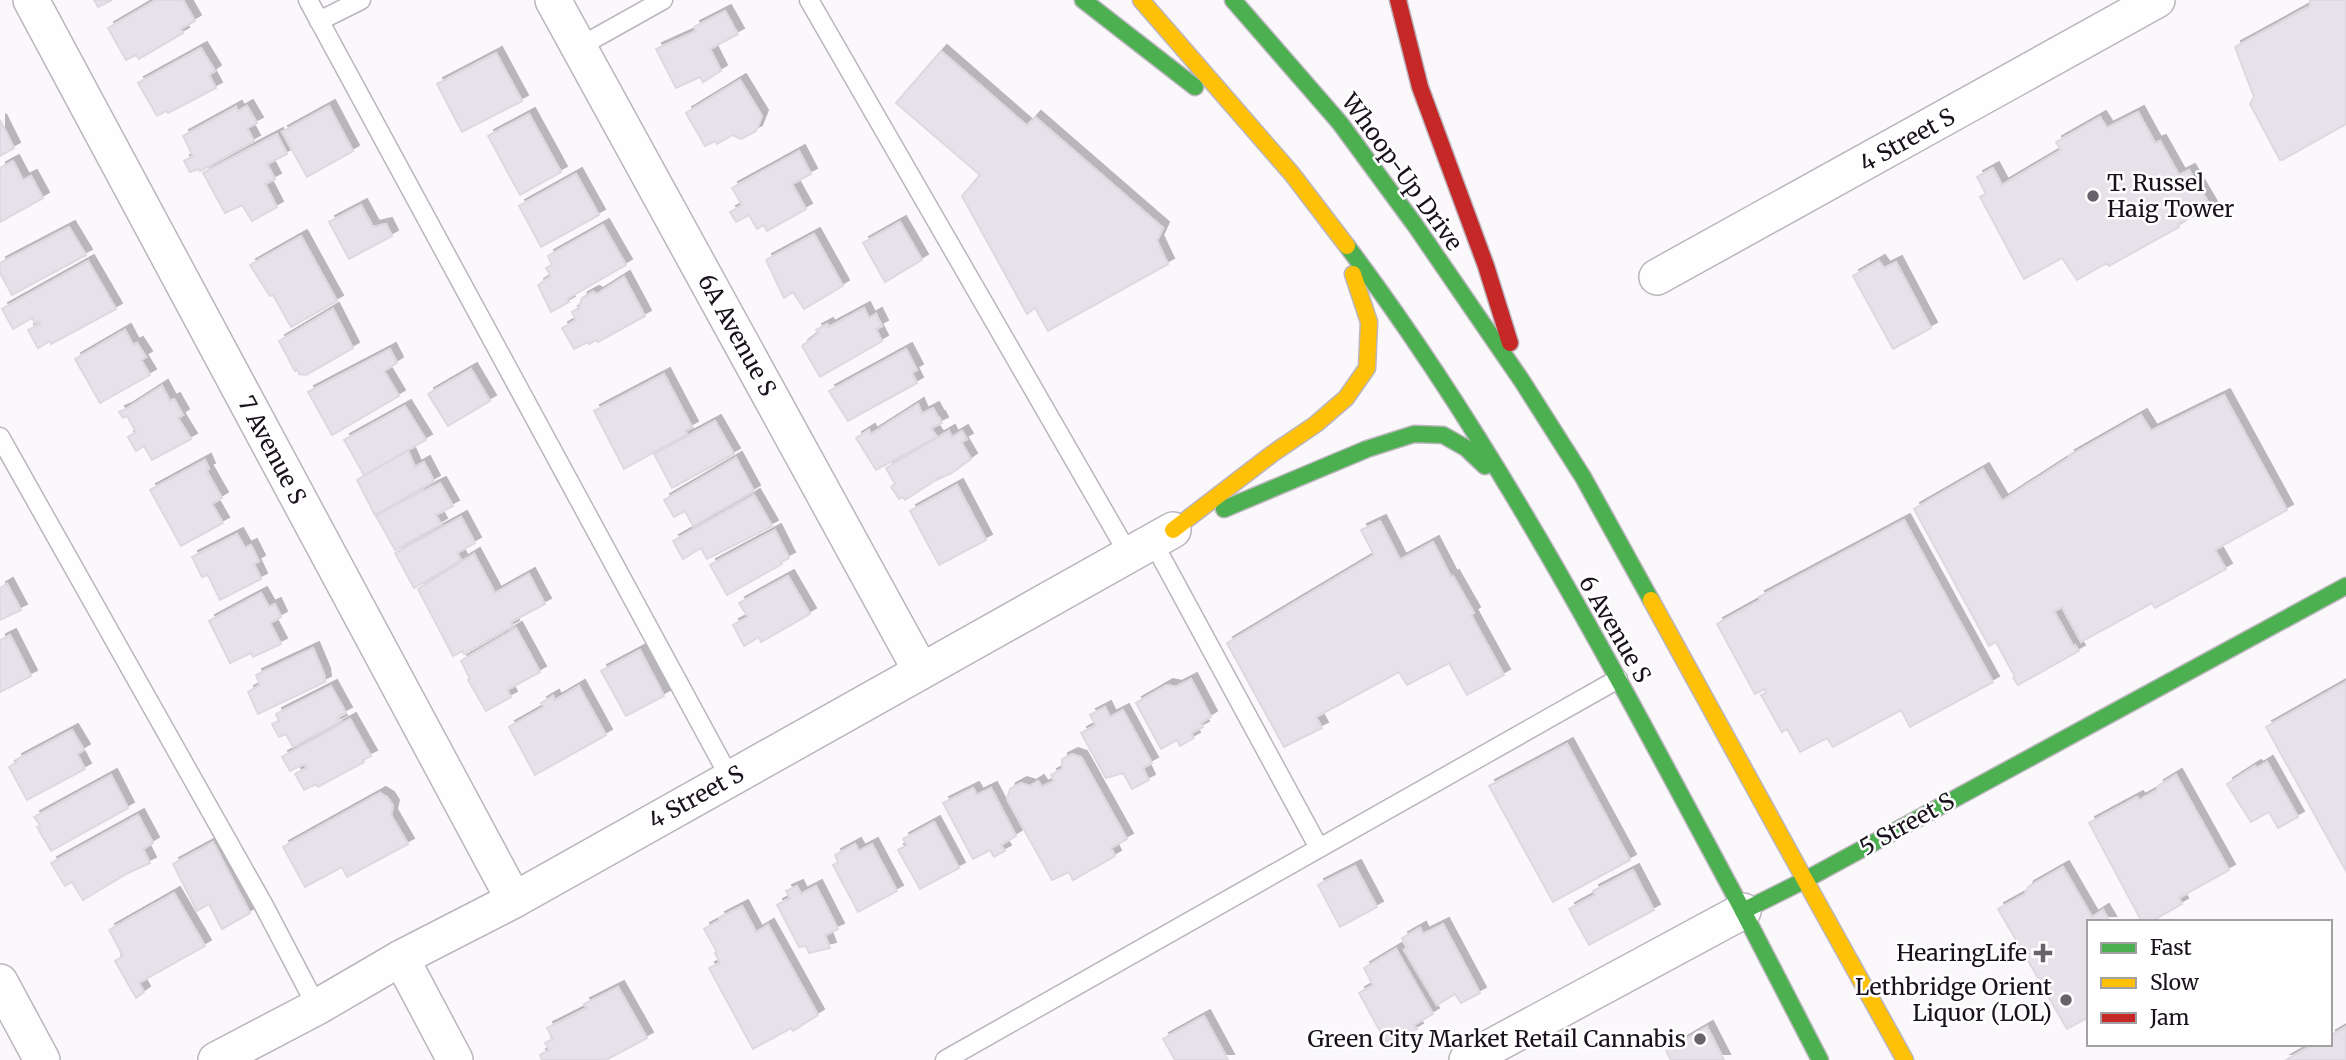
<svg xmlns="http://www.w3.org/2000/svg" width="2346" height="1060" viewBox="0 0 2346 1060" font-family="Merriweather,serif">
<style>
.building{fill:#e7e1e9;stroke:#ded8e0;stroke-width:2;filter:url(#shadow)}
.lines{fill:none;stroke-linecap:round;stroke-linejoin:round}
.lane-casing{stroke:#bbb5bd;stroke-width:21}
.street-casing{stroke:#bbb5bd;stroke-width:38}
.fast-casing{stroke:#bbb5bd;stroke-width:19}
.slow-casing{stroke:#bbb5bd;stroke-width:19}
.jam-casing{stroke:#bbb5bd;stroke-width:19}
.lane{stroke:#fefeff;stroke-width:18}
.street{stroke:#fefeff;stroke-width:35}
.fast{stroke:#4caf50;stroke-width:16}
.slow{stroke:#ffc107;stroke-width:16}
.jam{stroke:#c62828;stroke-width:16}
.poi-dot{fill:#68626a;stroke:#fff;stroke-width:2.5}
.labels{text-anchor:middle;stroke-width:5;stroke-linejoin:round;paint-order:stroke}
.street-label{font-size:23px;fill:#19111b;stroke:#fff}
.poi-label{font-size:23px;fill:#19111b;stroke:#fff;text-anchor:end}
</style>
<defs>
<filter id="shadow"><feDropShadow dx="6" dy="-6" stdDeviation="0" flood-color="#0004"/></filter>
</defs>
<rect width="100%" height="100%" fill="#fbf8fc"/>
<g class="building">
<path d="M94,0H112L98,7Z"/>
<path d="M156,0H183L195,21L181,29L183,33L139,59L136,55L126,60L108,28Z"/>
<path d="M2310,0H2346V124L2282,160H2280L2250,104L2254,97L2235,47L2310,6Z"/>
<path d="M725,11L738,34L710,49L721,71L703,82L700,77L676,88L656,49L696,31L694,27Z"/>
<path d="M201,48L215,71L209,75L216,88L168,113L166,111L157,116L138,83Z"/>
<path d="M941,51L1027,126L1035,117L1163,228L1157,241L1168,264L1048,331L1035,308L1027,314L962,196L980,175L896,103Z"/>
<path d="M496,53L522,101L462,132L437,84Z"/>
<path d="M740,80L762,116L756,131L741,139L733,135L717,144L715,141L705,146L686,113Z"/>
<path d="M247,106L257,123L247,128L254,141L200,171L199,169L190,172L184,161L193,156L183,136L236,107L238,111Z"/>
<path d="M329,106L353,151L307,177L282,132Z"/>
<path d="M2138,112L2155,143L2160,141L2179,175L2189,170L2211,207L2178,224L2179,227L2109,266L2107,263L2077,280L2062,258L2024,279L1980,197L1986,194L1977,177L1993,168L2002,185L2061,150L2056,142L2100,117L2107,128Z"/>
<path d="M529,114L561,172L520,195L488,136Z"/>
<path d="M0,120L14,148L0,156Z"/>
<path d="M277,134L287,154L267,164L275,179L265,184L277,207L252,221L242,205L225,213L203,173Z"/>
<path d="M799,151L811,174L792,184L806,209L767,231L764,225L757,229L749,215L736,222L730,212L742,205L732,188Z"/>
<path d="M13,161L23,180L31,176L43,198L0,222V168Z"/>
<path d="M576,174L599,215L541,247L519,206Z"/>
<path d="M361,205L373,227L386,224L392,236L349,259L329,222Z"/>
<path d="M900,222L922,260L885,282L863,243Z"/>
<path d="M603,225L626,265L567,299L569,302L551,312L538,285L551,276L546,268L552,265L548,256Z"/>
<path d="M69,227L86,255L12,295L0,273V263Z"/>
<path d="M814,234L843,286L804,309L793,292L784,298L766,260Z"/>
<path d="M301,236L337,301L291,327L273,295L270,296L250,265Z"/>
<path d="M88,261L116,309L51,344L50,341L38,348L28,330L40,324L39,321L35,323L32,318L13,329L2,309Z"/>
<path d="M1879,261L1884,268L1896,262L1931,328L1893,349L1853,276Z"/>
<path d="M624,277L645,316L598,342L596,340L589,344L588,342L574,349L562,328L576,320L572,312L579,308L582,298L593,292L597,294Z"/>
<path d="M864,308L869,318L876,314L882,326L876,329L882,341L820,377L802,346L819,333L816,330L827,324L829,327Z"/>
<path d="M333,309L353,348L306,375L299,374L297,369L295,371L279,341Z"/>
<path d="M125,330L133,345L137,343L146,357L141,360L150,375L100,403L75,359Z"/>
<path d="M390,349L397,363L384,371L399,396L332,435L308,392Z"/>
<path d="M906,349L917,370L912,373L917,383L848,421L829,391Z"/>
<path d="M471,369L490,401L448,426L428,394Z"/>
<path d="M664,374L692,427L685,431L687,434L624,469L594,411Z"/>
<path d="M162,386L170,401L174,399L183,415L178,418L191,439L152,460L144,446L136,451L128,437L136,432L127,416L123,418L119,412L126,409Z"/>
<path d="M2224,395L2287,510L2215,550L2226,569L2155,608L2152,603L2081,642L2062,607L2054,611L2073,646L2075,645L2079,651L2018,685L2013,678L2015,677L1996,642L1989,646L1914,509L1983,469L2002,501L2070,457L2069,456L2141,415L2151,431Z"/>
<path d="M918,404L922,414L933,408L938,417H939L942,423L931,428L937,437L876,470L856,438L869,430L871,434Z"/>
<path d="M405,406L426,440L364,475L344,440Z"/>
<path d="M715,421L734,454L672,488L654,454Z"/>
<path d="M949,431L952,437L962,431L967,439L961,442L971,459L952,473L936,480L905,500L903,497L899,499L891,487L895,484L886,468Z"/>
<path d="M408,451L415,467L424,462L434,481L375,515L357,480Z"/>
<path d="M736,458L754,491L693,526L685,511L674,517L664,500Z"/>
<path d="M205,460L209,469L206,470L222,498L212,504L223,523L181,546L150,490Z"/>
<path d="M440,483L453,506L436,515L441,524L395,550L376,516L423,490L424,491Z"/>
<path d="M957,485L986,540L939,565L910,511Z"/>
<path d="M754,495L772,526L707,559L701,548L683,559L673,541Z"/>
<path d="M461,517L475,543L457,553L461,560L414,588L395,553Z"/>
<path d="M1904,520L1993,682L1910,727L1901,710L1833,747L1827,738L1800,752L1787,729L1782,732L1761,695L1766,693L1765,689L1755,694L1717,624L1760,600L1759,597Z"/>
<path d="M1380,521L1400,560L1433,542L1451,577L1453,576L1474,613L1471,615L1504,675L1467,695L1449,663L1407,685L1399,672L1316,717L1322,728L1284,747L1227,643L1374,555L1361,530Z"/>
<path d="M775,530L789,558L781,562L782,564L727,595L710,565Z"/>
<path d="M237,534L245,548L251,545L259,561L254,564L261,579L220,600L208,575L202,577L192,557Z"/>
<path d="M474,554L495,593L529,574L545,604L511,622L513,626L464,654L463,651L453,656L418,589Z"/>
<path d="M788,576L810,614L761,642L759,637L744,646L733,625L748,617L739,603Z"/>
<path d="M7,584L21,610L0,620V588Z"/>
<path d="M261,593L269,607L275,604L281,617L270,623L281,644L253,657L251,653L230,663L209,621Z"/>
<path d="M516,628L540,672L507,690L511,697L486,711L468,680L470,679L461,661Z"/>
<path d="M10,635L31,676L0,692V640Z"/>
<path d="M313,648L324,674L325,682L258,714L248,692L260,685L256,675Z"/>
<path d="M640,650L664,696L626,716L601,671Z"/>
<path d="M1191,679L1211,717L1201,723L1203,727L1191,733L1194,738L1180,746L1177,740L1161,749L1136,703L1167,685L1176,687Z"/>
<path d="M2346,682V871L2266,727Z"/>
<path d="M331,686L346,713L338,717L341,721L293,747L286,734L279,737L272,724L279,721L276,714Z"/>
<path d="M579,686L606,735L535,775L509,727L544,707L541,703L553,696L555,700Z"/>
<path d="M1105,707L1110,717L1123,710L1152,763L1143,768L1149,780L1132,789L1123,773L1106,778L1081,733L1096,725L1090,715Z"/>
<path d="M350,719L371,756L363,760L364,762L318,787L316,784L304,790L295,774L307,768L304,764L290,771L282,757Z"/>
<path d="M72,730L84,750L77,754L85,769L27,800L9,767L17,762L16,760Z"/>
<path d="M1567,744L1630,860L1553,902L1489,786Z"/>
<path d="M1072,754L1081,757L1127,839L1111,848L1115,856L1073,880L1069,872L1052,880L1007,799L1010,789L1021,783L1030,786L1038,781L1042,787L1054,781L1051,775L1062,769V759Z"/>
<path d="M2267,762L2298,817L2278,828L2269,812L2251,822L2227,784L2255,766L2257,768Z"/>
<path d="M111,775L128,808L51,851L37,827L40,825L34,817Z"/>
<path d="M2176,775L2229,870L2179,898L2182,904L2150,922H2142L2089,823L2137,797L2139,800L2157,790L2158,786Z"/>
<path d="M973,788L977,795L991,788L1016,836L1001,845L1005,851L994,857L990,850L973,859L943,803Z"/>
<path d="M380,793L388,798L393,806L391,815L408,844L347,877L342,867L305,887L283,847Z"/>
<path d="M138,815L153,843L143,849L150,863L128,873L83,900L72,882L65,886L51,863Z"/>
<path d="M934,822L959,868L920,889L898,850L907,845L903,839Z"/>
<path d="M213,842L250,913L222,929L209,904L197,911L173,864Z"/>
<path d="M855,844L859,851L872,844L897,891L858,912L833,865L838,862L835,855Z"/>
<path d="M1355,866L1377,907L1340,927L1318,885Z"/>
<path d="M2063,867L2092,917L2103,910L2110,922H2089V1017L2067,1029L2042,986L2044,980L2038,978L1998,909L2025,894L2028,887Z"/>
<path d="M1633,870L1654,910L1589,945L1569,909L1595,895L1593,891Z"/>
<path d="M797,886L801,894L816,886L838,929L825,935L830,948L809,953L806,946L799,947L777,905L790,898L786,891Z"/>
<path d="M174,893L205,946L139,983L144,992L136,998L115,961L123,956L109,930Z"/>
<path d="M742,906L756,932L768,925L818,1015L793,1031L791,1028L753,1049L709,968L720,963L715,953L717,952L704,929L720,920L719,918Z"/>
<path d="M1443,924L1480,993L1461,1003L1455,994L1437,1005L1404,950L1408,948L1402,938L1420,928L1423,934Z"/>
<path d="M1396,949L1433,1014L1414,1025L1417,1029L1407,1035L1404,1032L1386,1042L1359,993L1373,985L1364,968Z"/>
<path d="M618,987L647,1038L606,1060H542L540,1055L549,1050L545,1043L553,1039L547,1028L587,1008L584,1004Z"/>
<path d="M1204,1016L1228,1060H1175L1163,1039Z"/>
<path d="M1707,1027L1724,1060H1671L1666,1051Z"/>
<path d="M2346,1027V1060H2286L2314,1044H2330V1036Z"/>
</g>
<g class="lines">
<defs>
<g id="lane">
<path d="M308,0L730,778"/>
<path d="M809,0L1129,555"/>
<path d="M319,21L361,0"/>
<path d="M579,47L663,0"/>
<path d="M0,437L263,904L317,1007"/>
<path d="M1153,542L1319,848"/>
<path d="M945,1060L1618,679"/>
</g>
<g id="street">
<path d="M31,0L514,900"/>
<path d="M553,0L921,671"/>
<path d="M1657,277L2157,0"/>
<path d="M401,958L455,1060"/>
<path d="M0,982L42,1060"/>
<path d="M216,1060L317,1007L401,958L514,900L1173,530"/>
<path d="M1467,1060L1743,911"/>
</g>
<g id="fast">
<path d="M1083,0L1195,87"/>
<path d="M1233,0L1340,123L1415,225L1522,381L1583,477L1651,600"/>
<path d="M1347,246C1502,452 1621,684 1743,911"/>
<path d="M1224,509L1367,449L1414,434L1443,435L1466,448L1485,466"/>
<path d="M1820,1060L1743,911L1805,880L2346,586"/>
</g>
<g id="slow">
<path d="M1141,0L1292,174L1347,246"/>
<path d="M1173,530L1272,454L1316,424L1346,398L1367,368L1369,322L1353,274"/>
<path d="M1651,600L1805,880"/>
<path d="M1805,880L1905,1060"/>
</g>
<path id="jam" d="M1398,0L1420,87L1486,266L1510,343"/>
</defs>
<use href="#lane" class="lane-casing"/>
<use href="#street" class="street-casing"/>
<use href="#fast" class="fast-casing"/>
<use href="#slow" class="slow-casing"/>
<use href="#jam" class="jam-casing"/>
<use href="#lane" class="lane"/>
<use href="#street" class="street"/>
<use href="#fast" class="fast"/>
<use href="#slow" class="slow"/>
<use href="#jam" class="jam"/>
</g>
<g class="poi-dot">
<circle cx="2093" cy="196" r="7"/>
<path d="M2039.5 942.5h7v7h7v7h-7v7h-7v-7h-7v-7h7z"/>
<circle cx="2066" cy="1000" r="7"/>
<circle cx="1700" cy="1039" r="7"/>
</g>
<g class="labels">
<g class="street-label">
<text transform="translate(1907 140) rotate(-29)" y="8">4 Street S</text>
<text transform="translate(1402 172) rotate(54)" y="8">Whoop-Up Drive</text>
<text transform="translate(737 335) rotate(61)" y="8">6A Avenue S</text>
<text transform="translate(272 450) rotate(62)" y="8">7 Avenue S</text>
<text transform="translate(1615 629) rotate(60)" y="8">6 Avenue S</text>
<text transform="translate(696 797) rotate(-29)" y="8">4 Street S</text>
<text transform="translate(1907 824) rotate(-29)" y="8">5 Street S</text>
</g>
<g class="poi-label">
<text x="2107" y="191" text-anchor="start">T. Russel<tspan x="2107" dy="26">Haig Tower</tspan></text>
<text x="2027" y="961">HearingLife</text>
<text x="2052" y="995">Lethbridge Orient<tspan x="2052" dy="26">Liquor (LOL)</tspan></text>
<text x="1686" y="1047">Green City Market Retail Cannabis</text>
</g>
</g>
<rect x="2087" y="920" width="245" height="126" fill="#ffffff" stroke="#a3a0a4" stroke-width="2"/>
<rect x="2101" y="943" width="35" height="10" fill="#4caf50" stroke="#a3a0a4" stroke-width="2"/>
<text x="2150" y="955" font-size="21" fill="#19111b">Fast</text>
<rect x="2101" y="978" width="35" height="10" fill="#ffc107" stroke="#a3a0a4" stroke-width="2"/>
<text x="2150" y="990" font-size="21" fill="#19111b">Slow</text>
<rect x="2101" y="1013" width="35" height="10" fill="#c62828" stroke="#a3a0a4" stroke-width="2"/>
<text x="2150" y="1025" font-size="21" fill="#19111b">Jam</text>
</svg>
